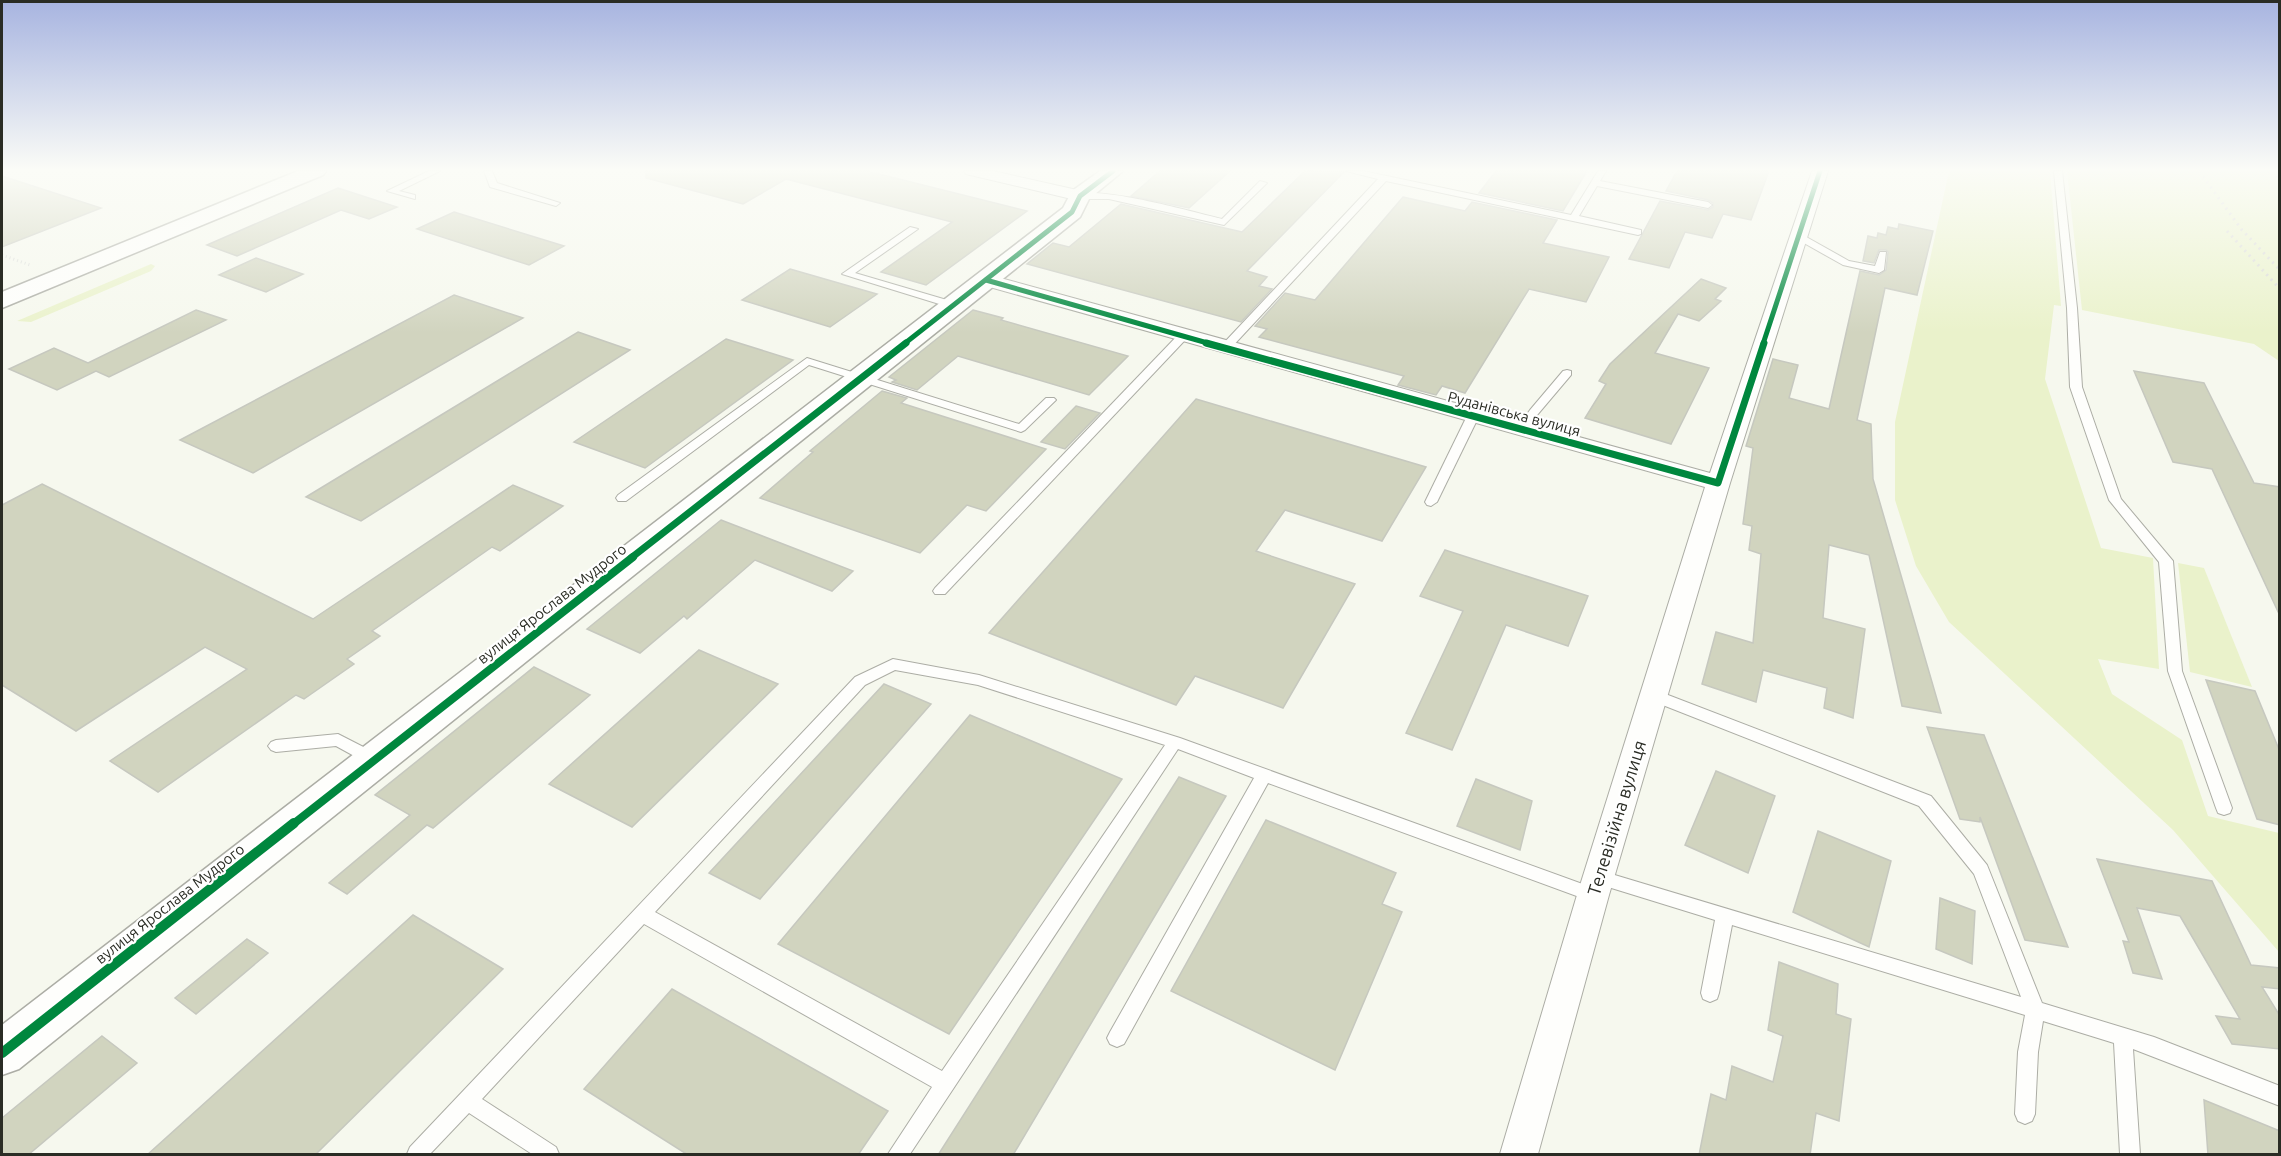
<svg xmlns="http://www.w3.org/2000/svg" width="2281" height="1156" viewBox="0 0 2281 1156" font-family="Ubuntu,sans-serif">
<style>
.green{fill:#eaf2cb}
.building{fill:#d1d4bf;stroke:#c6c8bf;stroke-width:1.5}
.lines{fill:none;stroke-linecap:round;stroke-linejoin:round}
.lane-casing{stroke:#acada5;stroke-width:2}
.street-casing{stroke:#acada5;stroke-width:2}
.secondary-casing{stroke:#acada5;stroke-width:3}
.primary-casing{stroke:#acada5;stroke-width:3}
.path{stroke:#dcdeda;stroke-width:3;stroke-dasharray:1 3;stroke-linecap:butt}
.lane{fill:#fefefc;fill-rule:evenodd}
.street{fill:#fefefc;fill-rule:evenodd}
.secondary{fill:#fefefc;fill-rule:evenodd}
.primary{fill:#fefefc;fill-rule:evenodd}
.rail{stroke:#dadad7;stroke-width:3;stroke-dasharray:2 4.5;stroke-linecap:butt}
.cycleway-far3-casing{stroke:#fff;stroke-width:8}
.cycleway-far2-casing{stroke:#fff;stroke-width:10}
.cycleway-far1-casing{stroke:#fff;stroke-width:12}
.cycleway-casing{stroke:#fff;stroke-width:14}
.cycleway-far3{stroke:#00873e;stroke-width:5}
.cycleway-far2{stroke:#00873e;stroke-width:7}
.cycleway-far1{stroke:#00873e;stroke-width:8}
.cycleway{stroke:#00873e;stroke-width:10}
.labels{text-anchor:middle;stroke-width:4.5;stroke-linejoin:round;paint-order:stroke}
.street-label{font-size:15px;fill:#2a2c24;stroke:#fff}
.near-street-label{font-size:18px;fill:#2a2c24;stroke:#fff}
</style>
<rect width="100%" height="100%" fill="#f6f8ee"/>
<g class="green">
<path d="M1949,171H2050L2061,306L2054,305L2045,379L2101,548L2153,558L2159,669L2098,659L2112,694L2182,740L2208,816L2279,833V952L2173,830L1949,622L1916,566L1895,500V422Z"/>
<path d="M2067,171H2279V361L2254,344L2082,310Z"/>
<path d="M151,264L155,266L151,271L31,322L17,321Z"/>
<path d="M2178,563L2204,568L2252,687L2190,672Z"/>
</g>
<g class="building">
<path d="M646,171H867L1027,211L926,285L881,272L952,222L786,179L743,204L646,178Z"/>
<path d="M1160,171H1230L1189,208L1131,196Z"/>
<path d="M1305,171L1344,172L1247,271L1267,277L1259,286L1272,289L1241,322L1027,264L1053,243L1069,247L1121,204L1242,232Z"/>
<path d="M1496,171H1587L1563,211L1479,193Z"/>
<path d="M1677,171H1769L1751,220L1723,214L1712,238L1685,232L1669,268L1629,259L1660,201L1708,210L1713,207V203L1708,200L1666,191Z"/>
<path d="M2,176L101,208L2,247Z"/>
<path d="M338,188L397,207L369,219L341,210L237,256L207,245Z"/>
<path d="M1403,197L1465,211L1472,202L1557,220L1543,243L1609,257L1586,302L1529,289L1465,393L1442,386L1436,395L1398,385L1404,376L1259,337L1267,329L1255,326L1285,293L1315,300Z"/>
<path d="M454,212L564,246L529,265L417,229Z"/>
<path d="M1899,224L1933,231L1917,295L1885,288L1857,420L1871,424L1873,479L1941,713L1902,706L1869,555L1829,545L1823,618L1865,629L1853,718L1824,708L1827,688L1763,670L1756,702L1702,684L1716,632L1753,643L1761,554L1749,550L1752,526L1743,524L1753,448L1746,446L1773,359L1798,365L1789,398L1829,409L1860,271L1879,275L1886,270L1888,252L1886,250H1879L1874,263L1863,261L1868,236L1877,238L1878,233L1886,235L1888,227L1898,229Z"/>
<path d="M256,258L303,274L266,292L219,275Z"/>
<path d="M790,269L877,294L830,327L742,300Z"/>
<path d="M1701,279L1726,288L1715,299L1721,301L1699,321L1678,314L1655,353L1709,368L1671,444L1585,418L1606,384L1599,381L1610,364Z"/>
<path d="M454,295L523,318L253,473L180,440Z"/>
<path d="M196,310L226,320L109,377L96,371L57,390L9,369L54,348L88,363Z"/>
<path d="M973,310L1003,318L1001,320L1128,356L1089,395L958,356L917,390L892,382L896,380L889,377Z"/>
<path d="M578,332L630,350L361,521L306,497Z"/>
<path d="M726,339L793,360L645,468L574,442Z"/>
<path d="M2134,371L2204,383L2254,483L2280,487V616L2212,469L2173,462Z"/>
<path d="M882,391L907,398L901,403L1046,449L986,511L967,505L920,553L760,498L813,452L810,451Z"/>
<path d="M1196,399L1426,467L1382,541L1285,510L1256,551L1355,584L1283,708L1195,676L1176,705L989,633Z"/>
<path d="M1076,406L1100,413L1065,449L1041,442Z"/>
<path d="M42,484L313,619L513,485L563,506L500,551L492,547L372,631L380,636L347,659L354,664L304,699L296,695L158,792L110,761L247,669L205,647L76,731L2,685V505Z"/>
<path d="M721,520L853,571L832,591L755,560L687,619L684,616L640,653L587,629Z"/>
<path d="M1445,550L1588,596L1568,646L1506,625L1452,750L1406,733L1463,611L1420,596Z"/>
<path d="M699,650L778,684L632,827L549,784Z"/>
<path d="M534,667L590,695L433,828L427,825L347,894L329,883L410,815L375,795Z"/>
<path d="M2206,680L2255,691L2280,752V825L2257,819Z"/>
<path d="M884,684L931,704L760,899L709,873Z"/>
<path d="M970,715L1122,779L949,1034L778,944Z"/>
<path d="M1927,727L1984,735L2068,947L2025,940L1980,817V822L1960,819Z"/>
<path d="M1716,771L1775,796L1748,873L1685,845Z"/>
<path d="M1179,777L1226,796L1013,1155H938Z"/>
<path d="M1476,779L1532,801L1520,850L1457,826Z"/>
<path d="M1266,820L1396,873L1382,904L1402,912L1335,1070L1171,991Z"/>
<path d="M1818,831L1891,861L1869,947L1793,912Z"/>
<path d="M2097,859L2212,881L2251,965L2280,968V989L2262,987L2280,1016V1049L2232,1044L2216,1016L2240,1019L2180,916L2137,908L2162,979L2133,973L2123,941L2129,942Z"/>
<path d="M1940,898L1975,911L1972,964L1936,949Z"/>
<path d="M413,915L503,969L315,1155H147Z"/>
<path d="M247,939L268,953L196,1014L175,998Z"/>
<path d="M1779,962L1838,984L1836,1014L1851,1019L1839,1121L1816,1113L1810,1155H1699L1711,1094L1726,1100L1732,1066L1773,1082L1783,1036L1768,1030Z"/>
<path d="M672,989L888,1111L858,1155H688L584,1089Z"/>
<path d="M102,1036L137,1063L28,1155H2V1118Z"/>
<path d="M2204,1100L2280,1131V1155H2208Z"/>
</g>
<g class="lines">
<defs>
<g id="lane">
<path d="M429,171H440L399,191L415,195V199L387,191Z"/>
<path d="M484,171H492L497,183L560,203L556,206L490,187Z"/>
<path d="M1346,171H1363L1571,215L1598,171H1606L1600,181L1708,202L1712,205L1708,208L1597,186L1579,216L1641,230V234L1638,235L1386,181L1229,350H1221V346L1378,179Z"/>
<path d="M2054,171H2062L2077,308L2082,387L2121,499L2173,561L2182,671L2232,808L2230,813L2224,815L2218,813L2216,808L2168,671L2159,562L2109,500L2070,387L2067,308Z"/>
<path d="M1260,181L1267,183L1224,225L1109,199H1080L1076,196C1094,184 1196,213 1222,219Z"/>
<path d="M910,227L918,229L855,273L957,303V307H949L842,274Z"/>
<path d="M1795,234H1801L1849,261L1875,266L1880,252H1886L1884,270L1879,273L1843,265L1795,238Z"/>
<path d="M1183,333L1188,336L1187,338L945,594H935L933,591L935,588L1179,334Z"/>
<path d="M807,358L1019,424L1046,398H1054L1056,400L1025,430L1021,432L809,365L626,501H618L616,498L618,495Z"/>
<path d="M1567,370L1571,371V375L1538,414L1526,432H1518L1516,430L1530,410L1563,371Z"/>
<path d="M1473,413L1479,416L1437,502L1431,506L1427,505L1425,502L1467,416Z"/>
<path d="M893,659L979,675L1180,738L1599,890L1602,895L1599,900L1593,902L1268,783L1124,1044L1117,1047L1110,1044L1107,1038L1110,1032L1254,778L1178,749L910,1154H888L932,1087L644,924L482,1099L556,1147L559,1154H532L469,1113L430,1154H407L410,1147L855,677ZM895,670L978,685L1165,745L942,1071L655,912L865,685Z"/>
<path d="M1655,690L1931,796L1987,865L2042,1003L2154,1037L2280,1086V1106L2133,1049L2140,1154H2120L2114,1043L2043,1021L2038,1052L2035,1114L2032,1121L2025,1124L2018,1121L2015,1114L2018,1052L2025,1015L1732,925L1719,993L1717,999L1710,1002L1703,999L1701,993L1715,920L1592,882L1589,877L1592,872L1598,870L2021,997L1974,874L1919,806L1650,700L1648,696L1650,692Z"/>
<path d="M338,734L379,755L381,759L379,763L373,765L367,763L336,746L276,752L271,750L268,746L271,742L276,740Z"/>
</g>
<g id="street">
<path d="M964,171H993L1086,192L1088,196L1080,201L966,174Z"/>
<path d="M1812,171H1828L1730,483L1609,895L1538,1154H1500L1577,895L1705,487L979,284L977,280L979,276H993L1710,473Z"/>
</g>
<path id="secondary" d="M1100,171H1123L1089,199L1080,217L19,1069L2,1075V1025L1063,208L1072,191Z"/>
<path id="primary" d="M298,171H326L323,175L2,308V292Z"/>
</defs>
<use href="#lane" class="lane-casing"/>
<use href="#street" class="street-casing"/>
<use href="#secondary" class="secondary-casing"/>
<use href="#primary" class="primary-casing"/>
<path class="path" d="M2,255L30,265"/>
<use href="#lane" class="lane"/>
<use href="#street" class="street"/>
<use href="#secondary" class="secondary"/>
<use href="#primary" class="primary"/>
<g class="rail">
<path d="M2199,171L2242,230L2280,270"/>
<path d="M2272,171L2280,181"/>
<path d="M2227,231L2280,289"/>
</g>
<defs>
<g id="cycleway-far3">
<path d="M986,280L1211,344"/>
<path d="M904,344L1072,212L1080,196L1113,171"/>
<path d="M1763,344L1820,171"/>
</g>
<g id="cycleway-far2">
<path d="M1206,343L1718,483L1764,343"/>
<path d="M631,558L906,343"/>
</g>
<path id="cycleway-far1" d="M292,825L633,557"/>
<path id="cycleway" d="M2,1053L294,823"/>
</defs>
<use href="#cycleway-far3" class="cycleway-far3-casing"/>
<use href="#cycleway-far2" class="cycleway-far2-casing"/>
<use href="#cycleway-far1" class="cycleway-far1-casing"/>
<use href="#cycleway" class="cycleway-casing"/>
<use href="#cycleway-far3" class="cycleway-far3"/>
<use href="#cycleway-far2" class="cycleway-far2"/>
<use href="#cycleway-far1" class="cycleway-far1"/>
<use href="#cycleway" class="cycleway"/>
</g>
<linearGradient id="sky" x2="0" y2="1"><stop stop-color="#a7b4e0"/><stop offset="0.51" stop-color="#fbfcf7"/><stop offset="1" stop-color="#fbfcf7" stop-opacity="0"/></linearGradient>
<rect width="2281" height="333" fill="url(#sky)"/>
<g class="labels">
<g class="street-label">
<text transform="translate(1514 414) rotate(15)" y="5">Руданівська вулиця</text>
<text transform="translate(552 604) rotate(-38)" y="5">вулиця Ярослава Мудрого</text>
<text transform="translate(170 904) rotate(-38)" y="5">вулиця Ярослава Мудрого</text>
</g>
<g class="near-street-label">
<text transform="translate(1617 818) rotate(-73)" y="6">Телевізійна вулиця</text>
</g>
</g>
<rect width="2281" height="1156" fill="none" stroke="#2a2c24" stroke-width="6"/>
</svg>
